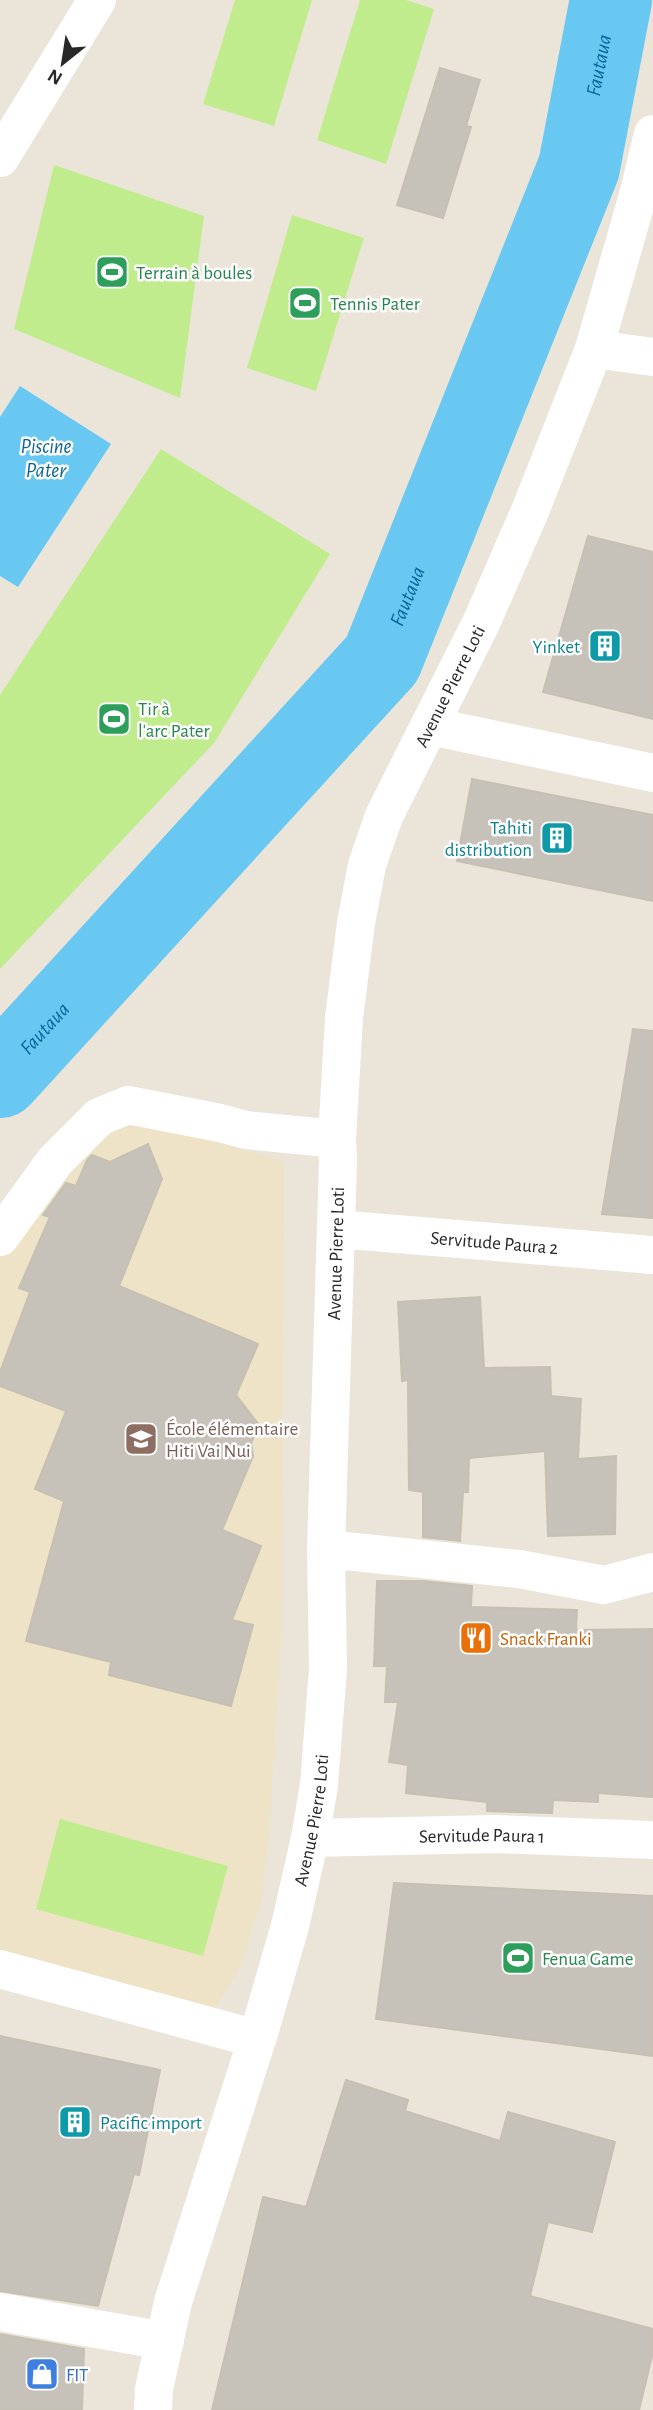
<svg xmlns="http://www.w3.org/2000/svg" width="653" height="2410" viewBox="0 0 653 2410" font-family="'Alegreya Sans',sans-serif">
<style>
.education{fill:#eee2c7}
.pitch{fill:#c1ec8e}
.water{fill:#68c8f1}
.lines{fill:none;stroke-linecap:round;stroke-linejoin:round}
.river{stroke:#68c8f1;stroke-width:82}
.building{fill:#c6c1b9;stroke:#c6c0b3;stroke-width:2}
.minor{stroke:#fff;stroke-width:38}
.secondary{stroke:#fff;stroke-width:38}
.labels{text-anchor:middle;stroke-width:5;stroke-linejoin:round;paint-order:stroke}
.leisure-label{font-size:19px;fill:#27864d;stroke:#fff;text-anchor:start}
.culture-label{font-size:19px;fill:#0d838f;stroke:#fff;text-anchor:end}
.street-label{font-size:19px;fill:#282828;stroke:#fff}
.education-label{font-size:19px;fill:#785e54;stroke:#fff;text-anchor:start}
.food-label{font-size:19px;fill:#c56008;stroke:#fff;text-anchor:start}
.shop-label{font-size:19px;fill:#366cbe;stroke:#fff;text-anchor:start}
.water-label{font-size:21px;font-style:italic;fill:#0a639a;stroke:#fff}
</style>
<rect width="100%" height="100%" fill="#ebe4d9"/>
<path class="education" d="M156,1124L284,1162L282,1620L270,1821L262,1896L241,1966L213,2012L0,1954V1258L14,1242L66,1164L118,1127Z"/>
<g class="pitch">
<path d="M235,0H312L274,126L203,104Z"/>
<path d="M360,0H406L434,9L386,164L317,140Z"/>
<path d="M54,165L204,216L180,398L14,329Z"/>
<path d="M292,215L364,238L316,391L247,368Z"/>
<path d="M161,449L330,554L214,743L0,969V695Z"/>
<path d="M60,1819L228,1866L203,1956L36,1909Z"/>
</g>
<path class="water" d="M20,386L111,444L18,587L0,576V417Z"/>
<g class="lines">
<path class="river" id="s1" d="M0,1077L382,659L579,167L611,0"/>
</g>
<g class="building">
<path d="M440,68L480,80L466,126L471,127L443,218L397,205Z"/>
<path d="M588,536L653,552V719L543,692Z"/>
<path d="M472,779L653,815V901L457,861Z"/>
<path d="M633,1029L653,1031V1218L602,1214Z"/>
<path d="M148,1144L162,1179L119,1286L258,1344L236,1395L259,1425L251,1443L253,1456L222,1530L261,1546L232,1620L253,1625L231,1706L109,1675L111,1662L26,1641L64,1501L35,1489L66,1411L0,1386V1372L30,1292L19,1288L50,1217L43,1215L66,1183L76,1186L87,1160L92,1155L110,1162Z"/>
<path d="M480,1297L484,1368L550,1367L551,1396L581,1399L578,1459L616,1456L615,1534L548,1536L545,1451L469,1458L468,1492H463L460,1541L423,1537V1492L409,1490L408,1380L402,1381L398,1302Z"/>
<path d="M377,1581H423L472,1586L471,1607L577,1610L576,1630L653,1629V1797L598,1793V1802L553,1800L552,1813L487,1811V1802L406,1793L408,1765L389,1762L398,1702H385L387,1666H374Z"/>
<path d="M394,1883L653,1896V2056L376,2019Z"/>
<path d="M0,2036L160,2070L139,2175L134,2174L98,2306L0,2291Z"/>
<path d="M346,2080L408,2100L405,2111L500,2141L508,2112L615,2142L592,2232L548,2222L530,2296L653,2329V2352L639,2410H212L263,2197L306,2207Z"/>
<path d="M0,2334L84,2349L82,2410H0Z"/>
</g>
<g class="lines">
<g class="minor">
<path d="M594,349L653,357"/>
<path d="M430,726L653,773"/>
<path id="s2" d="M336,1229L653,1255"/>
<path d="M0,1237L55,1161L99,1117L128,1105L220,1123L246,1130L337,1139"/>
<path d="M326,1549L519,1569L604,1585L653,1572"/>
<path id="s3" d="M310,1838L495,1834L653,1840"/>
<path d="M0,1969L257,2039"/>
<path d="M0,2312L165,2341"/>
</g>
<g class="secondary">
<path d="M0,158L97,0"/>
<path id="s4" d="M153,2410L154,2389L173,2302L259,2033L290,1926L310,1838L319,1785L328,1669L326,1549L338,1161L337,1139L344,1018L356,923L367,865L384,816L482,621L530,511L594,349L639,192L653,134"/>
</g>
</g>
<defs>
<symbol id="stadium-square" viewBox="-11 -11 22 22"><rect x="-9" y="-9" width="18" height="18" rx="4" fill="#2e9e5b" stroke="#fff"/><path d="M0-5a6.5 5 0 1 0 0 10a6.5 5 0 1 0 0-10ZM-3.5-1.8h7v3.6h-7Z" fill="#fff"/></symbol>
<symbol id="building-square" viewBox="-11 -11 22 22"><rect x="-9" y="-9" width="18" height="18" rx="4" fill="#0f9aa8" stroke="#fff"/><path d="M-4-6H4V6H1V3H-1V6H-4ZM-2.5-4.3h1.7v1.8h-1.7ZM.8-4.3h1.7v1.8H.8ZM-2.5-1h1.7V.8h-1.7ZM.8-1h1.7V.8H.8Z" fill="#fff"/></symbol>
<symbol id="school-square" viewBox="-11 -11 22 22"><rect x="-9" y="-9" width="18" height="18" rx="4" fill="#8d6e63" stroke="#fff"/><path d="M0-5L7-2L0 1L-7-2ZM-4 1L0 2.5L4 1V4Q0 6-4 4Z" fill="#fff"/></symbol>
<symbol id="restaurant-square" viewBox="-11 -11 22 22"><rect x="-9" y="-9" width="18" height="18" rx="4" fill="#e8710a" stroke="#fff"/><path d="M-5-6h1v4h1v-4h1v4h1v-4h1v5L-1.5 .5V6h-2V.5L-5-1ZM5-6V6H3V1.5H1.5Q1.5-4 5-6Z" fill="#fff"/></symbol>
<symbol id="shop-square" viewBox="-11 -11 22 22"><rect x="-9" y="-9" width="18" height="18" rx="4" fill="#3f7fe0" stroke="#fff"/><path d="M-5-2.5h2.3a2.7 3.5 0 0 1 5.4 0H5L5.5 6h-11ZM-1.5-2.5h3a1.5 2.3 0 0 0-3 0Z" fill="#fff"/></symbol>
</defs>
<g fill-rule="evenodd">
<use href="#stadium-square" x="93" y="253" width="38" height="38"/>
<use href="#stadium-square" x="286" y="284" width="38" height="38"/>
<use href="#building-square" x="586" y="627" width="38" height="38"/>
<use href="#stadium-square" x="95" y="700" width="38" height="38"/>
<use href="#building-square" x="538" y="819" width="38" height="38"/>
<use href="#school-square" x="122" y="1420" width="38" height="38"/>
<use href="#restaurant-square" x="457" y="1619" width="38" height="38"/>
<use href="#stadium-square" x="499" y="1939" width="38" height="38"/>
<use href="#building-square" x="56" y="2103" width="38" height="38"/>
<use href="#shop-square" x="23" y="2355" width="38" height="38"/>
</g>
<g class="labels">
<g class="leisure-label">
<text x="136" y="279">Terrain à boules</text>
<text x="330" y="310">Tennis Pater</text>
<text x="138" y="715">Tir à<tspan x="138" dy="22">l'arc Pater</tspan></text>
<text x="542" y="1965">Fenua Game</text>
</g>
<g class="culture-label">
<text x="580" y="653">Yinket</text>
<text x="532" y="834">Tahiti<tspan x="532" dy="22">distribution</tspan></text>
<text x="100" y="2129" text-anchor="start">Pacific import</text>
</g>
<g class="street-label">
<text dy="7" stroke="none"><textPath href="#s4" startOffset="1768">Avenue Pierre Loti</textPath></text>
<text dy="7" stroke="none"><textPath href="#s2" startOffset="159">Servitude Paura 2</textPath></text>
<text dy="7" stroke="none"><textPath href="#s4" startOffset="1180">Avenue Pierre Loti</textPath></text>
<text dy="7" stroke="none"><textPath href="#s4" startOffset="612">Avenue Pierre Loti</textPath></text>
<text dy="7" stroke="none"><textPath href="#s3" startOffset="172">Servitude Paura 1</textPath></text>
</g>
<g class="education-label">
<text x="166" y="1435">École élémentaire<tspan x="166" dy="22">Hiti Vai Nui</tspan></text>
</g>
<g class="food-label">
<text x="500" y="1645">Snack Franki</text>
</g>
<g class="shop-label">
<text x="66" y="2381">FIT</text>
</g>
<g class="water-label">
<text dy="7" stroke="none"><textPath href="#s1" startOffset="1200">Fautaua</textPath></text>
<text x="46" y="453">Piscine<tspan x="46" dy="24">Pater</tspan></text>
<text dy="7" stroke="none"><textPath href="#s1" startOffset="634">Fautaua</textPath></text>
<text dy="7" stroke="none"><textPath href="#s1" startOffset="66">Fautaua</textPath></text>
</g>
</g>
<g transform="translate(63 63) rotate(210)" stroke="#ffffff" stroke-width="5" paint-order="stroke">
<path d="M0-5L12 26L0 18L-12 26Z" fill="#282828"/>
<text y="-10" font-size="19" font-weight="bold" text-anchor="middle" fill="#282828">N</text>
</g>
</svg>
